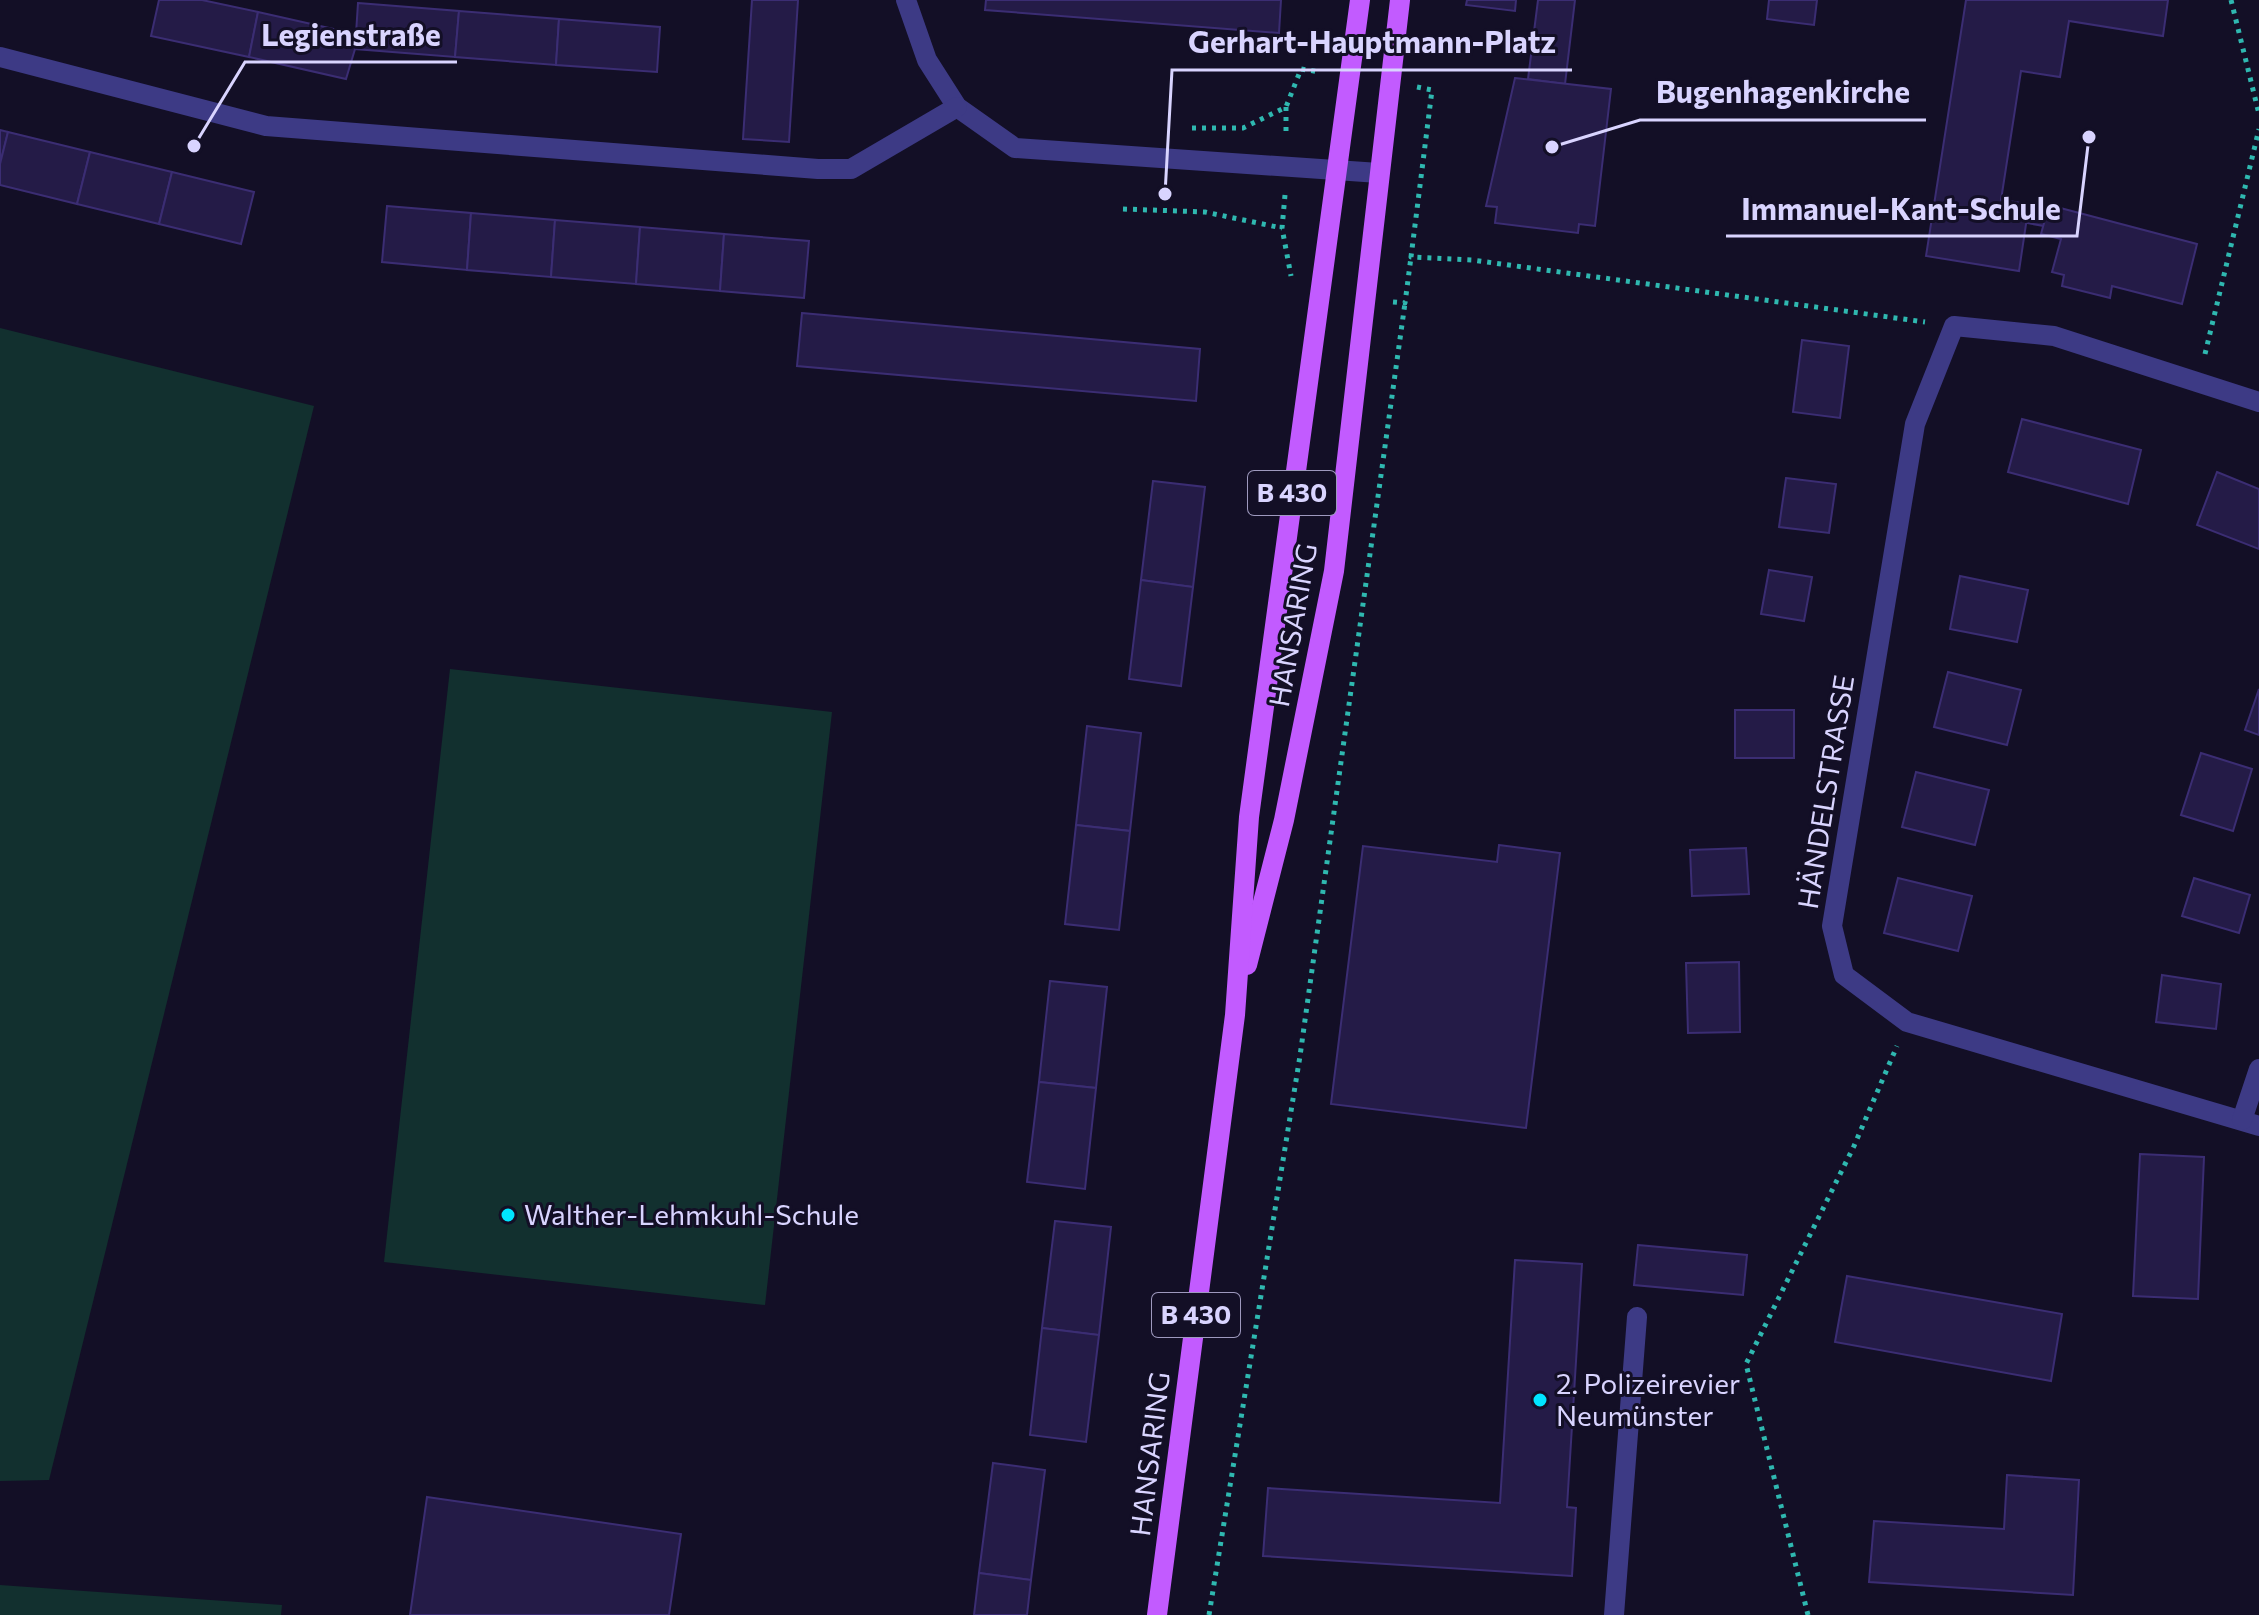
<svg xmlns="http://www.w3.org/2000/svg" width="2259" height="1615" viewBox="0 0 2259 1615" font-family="Commissioner,sans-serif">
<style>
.green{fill:#12302f}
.building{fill:#241b47;stroke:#3b2d73;stroke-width:2}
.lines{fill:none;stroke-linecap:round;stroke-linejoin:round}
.path{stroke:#2fb8b0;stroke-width:5;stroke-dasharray:4 6;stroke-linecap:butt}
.lane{stroke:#3d3a85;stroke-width:20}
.street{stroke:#3d3a85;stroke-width:20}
.primary{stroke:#c25bff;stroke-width:20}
.poi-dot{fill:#00e5ff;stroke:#130f26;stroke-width:3}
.labels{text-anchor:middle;stroke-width:6;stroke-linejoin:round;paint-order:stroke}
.shield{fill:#130f26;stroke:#9e99be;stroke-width:2}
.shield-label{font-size:26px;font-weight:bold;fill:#d9d4ff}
.street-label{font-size:28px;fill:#d9d4ff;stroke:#130f26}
.poi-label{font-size:28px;fill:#d9d4ff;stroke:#130f26;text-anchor:start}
.leader{fill:none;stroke:#d9d4ff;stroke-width:3}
.callout-dot{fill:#d9d4ff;stroke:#130f26;stroke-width:3}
.callout-label{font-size:30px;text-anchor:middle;font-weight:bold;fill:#d9d4ff;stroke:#130f26;stroke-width:6;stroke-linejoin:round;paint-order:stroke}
</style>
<rect width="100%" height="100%" fill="#130f26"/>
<g class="green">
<path d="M0,328L314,406L49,1480L0,1481Z"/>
<path d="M450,669L832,712L765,1305L384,1262Z"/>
<path d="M0,1585L282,1605L281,1615H0Z"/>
</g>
<g class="building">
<path d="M159,0H202L258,12L249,57L151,36Z"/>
<path d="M752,0H798L789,142L743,139Z"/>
<path d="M986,0H1281L1279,33L985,10Z"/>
<path d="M1467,0H1516L1515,11L1466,5Z"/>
<path d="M1538,0H1575L1565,84L1528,79Z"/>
<path d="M1769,0H1817L1814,25L1767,19Z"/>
<path d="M1966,0H2168L2163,36L2069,21L2060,77L2021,71L2001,200L2029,204L2019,271L1926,256Z"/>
<path d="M358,3L459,11L455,57L355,49Z"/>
<path d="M459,11L559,19L556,65L455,57Z"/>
<path d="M258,12L356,34L355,49L346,79L249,57Z"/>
<path d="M559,19L660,27L657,72L556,65Z"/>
<path d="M1515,78L1611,89L1595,226L1579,224L1578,233L1495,223L1497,207L1486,206Z"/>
<path d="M0,130L8,132L0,164Z"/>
<path d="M8,132L90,152L77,204L0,185V164Z"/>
<path d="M90,152L172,172L159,224L77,204Z"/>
<path d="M172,172L254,192L241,244L159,224Z"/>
<path d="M2029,204L2047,207L2044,226L2027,223Z"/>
<path d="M2049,205L2197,244L2182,304L2112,286L2110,298L2062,286L2064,275L2052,272L2061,239L2041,234Z"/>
<path d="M387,206L471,213L467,270L382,262Z"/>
<path d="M471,213L555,220L551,277L467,270Z"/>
<path d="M555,220L640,227L636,284L551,277Z"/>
<path d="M640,227L724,234L720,291L636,284Z"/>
<path d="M724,234L809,241L804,298L720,291Z"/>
<path d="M802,313L1200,349L1196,401L797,366Z"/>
<path d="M1802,340L1849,346L1840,418L1793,412Z"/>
<path d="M2022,419L2141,450L2128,504L2008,472Z"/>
<path d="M2217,472L2259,489V549L2197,525Z"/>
<path d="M1786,478L1836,484L1829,533L1779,527Z"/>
<path d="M1153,481L1205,487L1193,587L1141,580Z"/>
<path d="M1769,570L1812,577L1804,621L1761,614Z"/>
<path d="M1960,576L2028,590L2017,642L1950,629Z"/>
<path d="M1141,580L1193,587L1181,686L1129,679Z"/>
<path d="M1948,672L2021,690L2007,745L1934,727Z"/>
<path d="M2259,689V735L2245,730Z"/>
<rect x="1735" y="710" width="59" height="48"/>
<path d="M1087,726L1141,733L1130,831L1076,825Z"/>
<path d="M2201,753L2252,769L2233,831L2181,815Z"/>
<path d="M1916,772L1989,790L1975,845L1902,827Z"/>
<path d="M1076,825L1130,831L1119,930L1065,924Z"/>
<path d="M1499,845L1560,853L1526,1128L1331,1104L1363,846L1497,862Z"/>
<path d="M1746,848L1749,894L1692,896L1690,850Z"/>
<path d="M1898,878L1972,896L1958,951L1884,933Z"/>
<path d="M2194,878L2250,895L2239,933L2182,916Z"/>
<path d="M1739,962L1740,1032L1688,1033L1686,963Z"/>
<path d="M2162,975L2221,984L2216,1029L2156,1022Z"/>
<path d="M1050,981L1107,987L1096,1088L1039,1082Z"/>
<path d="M1039,1082L1096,1088L1085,1189L1027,1182Z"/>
<path d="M2140,1154L2204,1157L2198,1299L2133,1296Z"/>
<path d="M1055,1221L1111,1227L1099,1335L1042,1328Z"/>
<path d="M1638,1245L1747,1255L1743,1295L1634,1285Z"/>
<path d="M1515,1260L1582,1264L1567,1507L1576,1508L1572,1576L1263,1556L1268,1488L1500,1503Z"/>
<path d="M1847,1276L2062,1314L2051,1381L1835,1342Z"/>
<path d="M1042,1328L1099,1335L1086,1442L1030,1435Z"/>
<path d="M993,1463L1045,1470L1031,1580L979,1573Z"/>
<path d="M2007,1475L2079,1480L2073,1595L1869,1582L1874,1521L2004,1529Z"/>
<path d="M427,1497L681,1534L669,1615H410Z"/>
<path d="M979,1573L1031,1580L1027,1615H974Z"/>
</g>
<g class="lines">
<g class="path">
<path d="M2231,0L2259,114"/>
<path d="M1417,87L1432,90L1411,257L1472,260L1925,322"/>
<path d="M1286,107V137"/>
<path d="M1192,128H1243L1286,107L1301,69L1320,72"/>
<path d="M1285,195L1282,228L1291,276"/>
<path d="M1123,209L1205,212L1282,228"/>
<path d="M1393,302L1405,303L1411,257"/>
<path d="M2205,354L2259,129"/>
<path d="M1209,1615L1300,1056L1405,303"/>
<path d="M1808,1615L1746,1364L1854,1146L1897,1046"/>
</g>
<path class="lane" d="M1614,1615L1637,1317"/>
<g class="street">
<path d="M906,0L927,60L957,107L1015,148L1379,173"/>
<path d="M0,57L266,126L818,169H851L957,107"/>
<path d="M2259,402L2054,336L1954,326L1915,424L1832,926L1844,975L1907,1022L2259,1126"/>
<path d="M2242,1120L2259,1069"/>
</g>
<g class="primary">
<path d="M1247,965L1284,820L1334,571L1400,0"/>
<path d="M1157,1615L1235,1015L1249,817L1360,0"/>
</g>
</g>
<g class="poi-dot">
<circle cx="508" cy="1215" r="8"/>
<circle cx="1540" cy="1400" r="8"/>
</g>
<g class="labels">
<g class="shield">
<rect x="1248" y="471" width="88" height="44" rx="6"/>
<rect x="1152" y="1293" width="88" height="44" rx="6"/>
</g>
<g class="shield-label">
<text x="1292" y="502">B 430</text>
<text x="1196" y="1324">B 430</text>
</g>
<g class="street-label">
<text transform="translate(1293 625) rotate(-80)" y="10">HANSARING</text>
<text transform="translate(1826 792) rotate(-81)" y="10">HÄNDELSTRASSE</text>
<text transform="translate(1150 1454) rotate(-83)" y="10">HANSARING</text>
</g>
<g class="poi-label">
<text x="524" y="1225">Walther-Lehmkuhl-Schule</text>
<text x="1556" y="1394">2. Polizeirevier<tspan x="1556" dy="32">Neumünster</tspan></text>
</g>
</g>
<path class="leader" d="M194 146L245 62H457M1165 194L1172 70H1572M1552 147L1640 120H1926M2089 137L2077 236H1726"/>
<g class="callout-dot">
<circle cx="194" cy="146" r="8"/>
<circle cx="1165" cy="194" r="8"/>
<circle cx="1552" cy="147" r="8"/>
<circle cx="2089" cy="137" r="8"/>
</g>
<g class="callout-label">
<text x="351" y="46">Legienstraße</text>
<text x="1372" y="53">Gerhart-Hauptmann-Platz</text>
<text x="1783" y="103">Bugenhagenkirche</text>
<text x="1901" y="220">Immanuel-Kant-Schule</text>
</g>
</svg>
